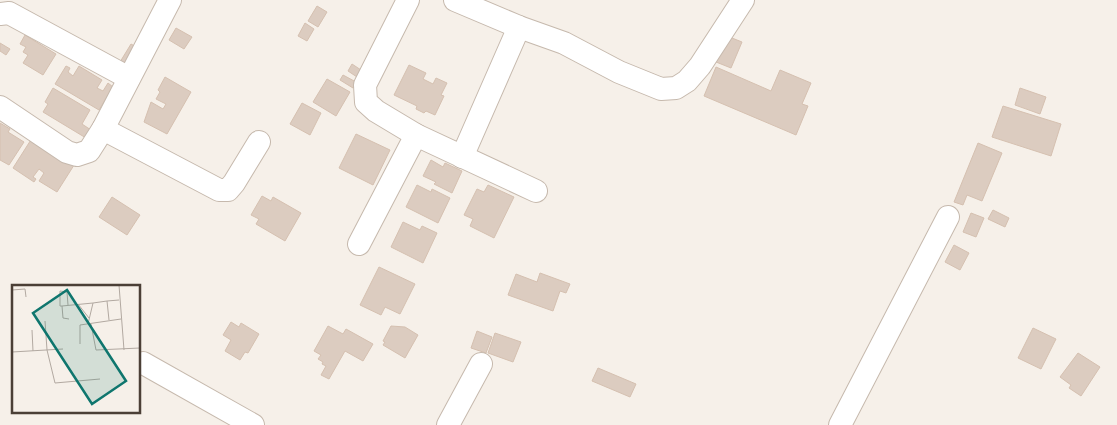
<svg xmlns="http://www.w3.org/2000/svg" width="1117" height="425" viewBox="0 0 1117 425" font-family="'Varela Round',sans-serif">
<style>
.building{fill:#dcccc0;stroke:#d5c0b0}
.lines{fill:none;stroke-linecap:round;stroke-linejoin:round}
.minor-casing{stroke:#c6b9ad;stroke-width:24}
.minor{stroke:#fff;stroke-width:22}
.inset-road{fill:none;stroke:#b2a9a1;stroke-width:1}
.view{fill:#0f766e;fill-opacity:0.15;stroke:#0f766e;stroke-width:2.5}
.inset-edge{fill:none;stroke:#4b3f36;stroke-width:2.5}
</style>
<rect width="100%" height="100%" fill="#f6f0e9"/>
<g class="building">
<path d="M317,6L327,12L318,27L308,21Z"/>
<path d="M305,23L314,29L307,41L298,36Z"/>
<path d="M176,28L192,37L184,49L169,40Z"/>
<path d="M25,35L56,54L43,75L23,63L28,55L23,52L26,47L20,44Z"/>
<path d="M727,36L742,42L731,68L716,62Z"/>
<path d="M0,43L10,49L6,55L0,51Z"/>
<path d="M131,44L140,49L129,67L120,62Z"/>
<path d="M352,64L361,70L357,77L348,71Z"/>
<path d="M409,65L426,73L423,79L433,84L436,78L447,83L441,95L444,96L435,115L426,111L424,113L416,109L417,106L394,95Z"/>
<path d="M66,66L70,68L68,72L73,76L79,66L102,80L97,88L103,91L108,83L113,87L99,110L55,84Z"/>
<path d="M716,67L771,91L780,70L811,83L802,104L808,106L796,135L704,96Z"/>
<path d="M343,75L356,82L353,88L340,80Z"/>
<path d="M165,77L191,92L167,134L144,122L151,102L163,109L166,104L156,99L160,92L158,90Z"/>
<path d="M327,79L350,92L336,116L313,102Z"/>
<path d="M53,88L90,110L82,124L91,130L86,138L43,112L48,104L45,102Z"/>
<path d="M1020,88L1046,97L1040,114L1015,105Z"/>
<path d="M302,103L321,113L310,135L290,124Z"/>
<path d="M1003,106L1061,124L1051,156L992,137Z"/>
<path d="M0,123L10,129L8,132L24,142L9,165L0,160Z"/>
<path d="M356,134L390,150L373,185L339,168Z"/>
<path d="M34,135L76,162L57,192L39,181L44,173L39,169L33,177L36,179L34,182L13,168Z"/>
<path d="M978,143L1002,153L982,201L967,195L963,205L954,202Z"/>
<path d="M431,160L443,167L445,163L462,171L452,193L434,184L436,182L423,176Z"/>
<path d="M417,185L431,192L432,189L450,198L438,223L406,207Z"/>
<path d="M488,185L514,197L494,238L470,226L473,219L464,215L477,189L484,192Z"/>
<path d="M262,196L271,201L273,197L301,213L285,241L256,224L259,219L251,215Z"/>
<path d="M112,197L140,215L127,235L99,217Z"/>
<path d="M993,210L1009,218L1005,227L988,219Z"/>
<path d="M971,213L984,218L976,237L963,232Z"/>
<path d="M403,222L420,230L422,226L437,233L423,263L391,247Z"/>
<path d="M954,245L969,253L960,270L945,262Z"/>
<path d="M379,267L415,284L400,314L385,307L381,315L360,305Z"/>
<path d="M540,273L570,284L566,293L560,291L553,311L508,295L516,274L537,282Z"/>
<path d="M231,322L239,327L241,323L259,334L248,353L245,352L240,360L225,351L231,340L223,335Z"/>
<path d="M328,326L343,334L346,329L373,344L363,361L345,351L329,379L321,375L326,366L322,364L323,362L318,359L321,355L314,351Z"/>
<path d="M391,326L405,327L418,335L405,358L383,345L385,342L383,341Z"/>
<path d="M1033,328L1056,339L1041,369L1018,358Z"/>
<path d="M477,331L492,337L486,353L471,348Z"/>
<path d="M495,333L521,342L513,362L488,353Z"/>
<path d="M1078,353L1100,367L1081,396L1069,388L1071,385L1060,377Z"/>
<path d="M598,368L636,384L630,397L592,381Z"/>
</g>
<g class="lines">
<defs>
<g id="minor">
<path d="M408,0L365,85L366,102L376,111L416,135L536,191"/>
<path d="M455,0L519,27L564,43L619,72L661,89L676,88L687,81L700,66L743,0"/>
<path d="M0,14L9,13L129,78"/>
<path d="M0,107L67,152L77,155L89,151L103,129L170,0"/>
<path d="M103,129L219,190H228L234,183L259,142"/>
<path d="M462,157L519,27"/>
<path d="M359,244L416,135"/>
<path d="M143,363L253,425"/>
<path d="M448,425L481,364"/>
<path d="M840,425L948,217"/>
</g>
</defs>
<use href="#minor" class="minor-casing"/>
<use href="#minor" class="minor"/>
</g>
<g transform="translate(12 285)">
<rect width="128" height="128" fill="#f6f0e9"/>
<path class="inset-road" d="M107,0L112,65M0,5L13,4L14,12M95,16L97,35M66,19L77,33M56,20L55,7L48,6V21H50L81,18L95,16L107,15M50,21L51,33L57,34M33,36L35,65L43,98L88,94M76,39L81,18M79,39L84,65L128,63M20,45L21,66M68,59V40L109,34M0,67L51,64"/>
<path class="view" d="M55,5L114,96L80,119L21,28Z"/>
<rect width="128" height="128" class="inset-edge"/>
</g>
</svg>
